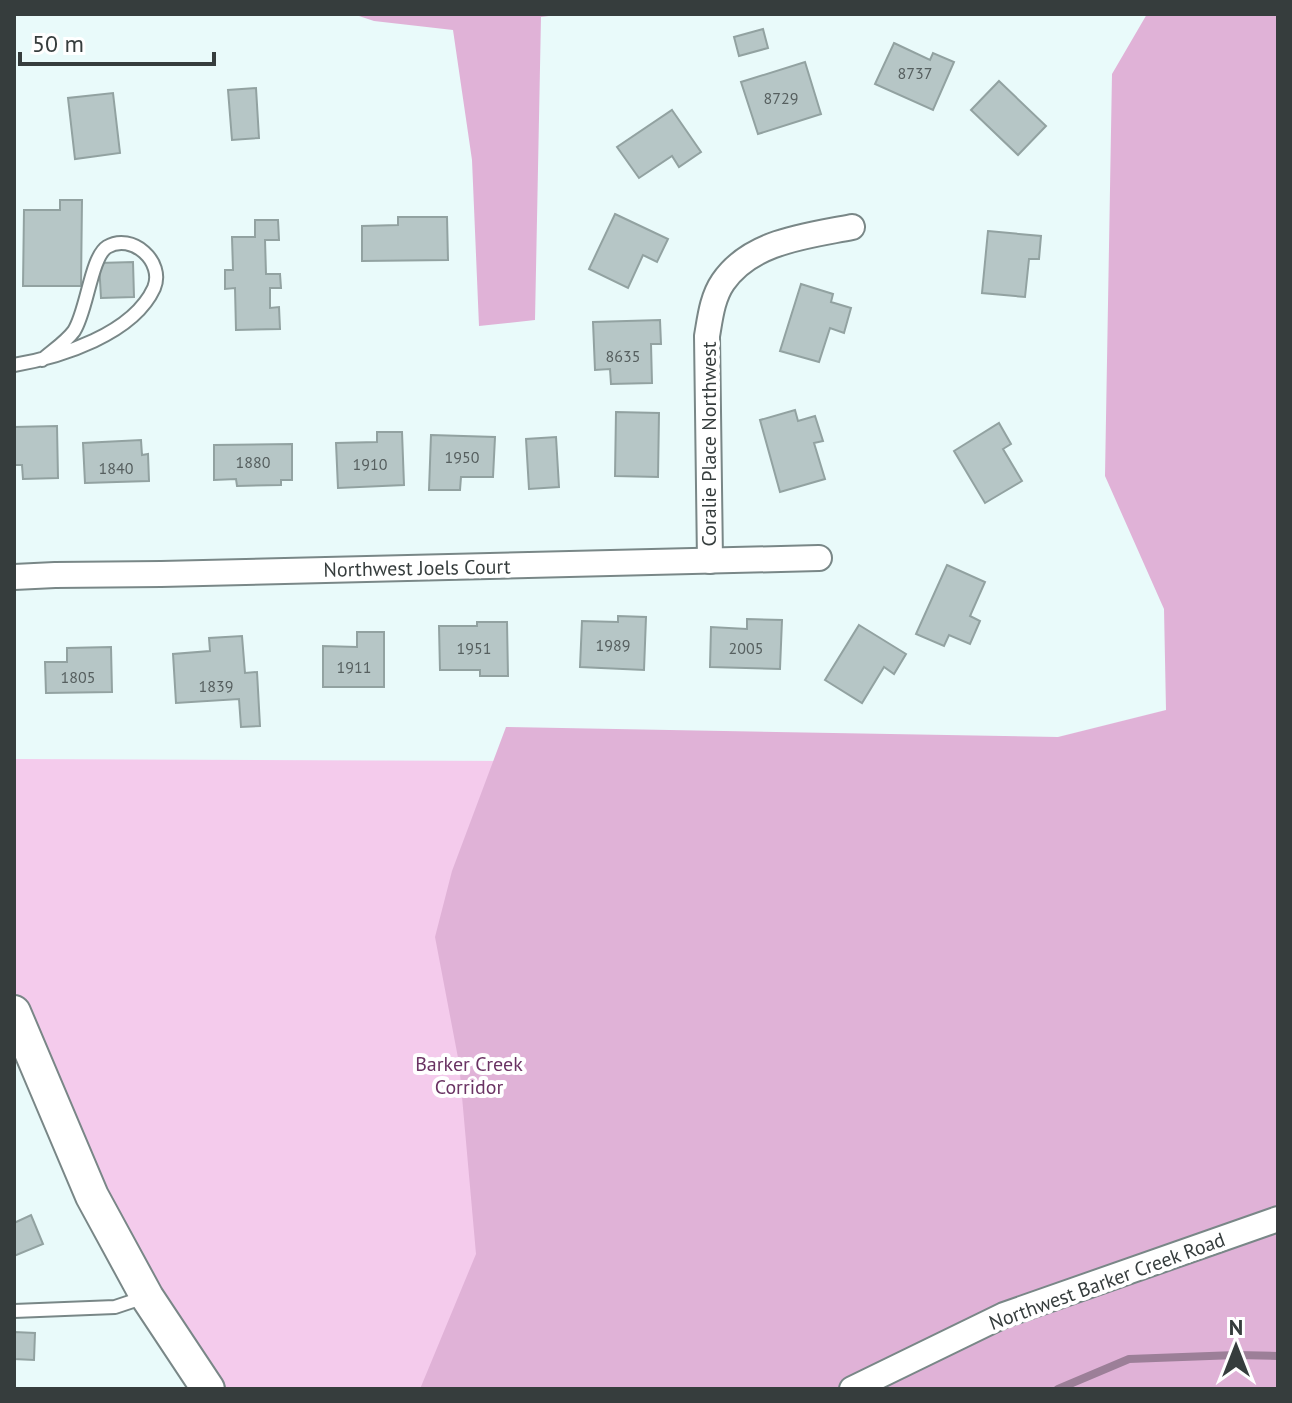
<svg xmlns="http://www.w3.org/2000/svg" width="1292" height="1403" viewBox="0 0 1292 1403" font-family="'PT Sans',sans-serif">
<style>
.green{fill:#f4cbec}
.forest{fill:#e0b2d7}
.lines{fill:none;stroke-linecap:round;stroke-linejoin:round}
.stream{stroke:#9c7f98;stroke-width:8}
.building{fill:#b6c6c6;stroke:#92a2a1;stroke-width:2}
.lane-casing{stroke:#798787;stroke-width:16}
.street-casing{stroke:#798787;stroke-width:28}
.secondary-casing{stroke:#798787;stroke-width:36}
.lane{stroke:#fff;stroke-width:12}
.street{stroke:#fff;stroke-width:24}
.secondary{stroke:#fff;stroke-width:32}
.labels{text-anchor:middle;stroke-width:8;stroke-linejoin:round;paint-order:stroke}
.number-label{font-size:16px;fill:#565f5f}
.street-label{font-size:20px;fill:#363d3d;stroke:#fff}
.park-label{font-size:20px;fill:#6a3363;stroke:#fff}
</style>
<rect width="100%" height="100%" fill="#e9fafa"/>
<path class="green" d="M14,759L1278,764V1389H208L14,1012Z"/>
<g class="forest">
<path d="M353,14H564L541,17L535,320L479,326L472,160L453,30L374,21Z"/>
<path d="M1147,14H1278V1389H420L476,1254L459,1063L435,937L452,871L506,727L1058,737L1166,710L1164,609L1105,476L1112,74Z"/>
</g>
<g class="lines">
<path class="stream" d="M1058,1389L1129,1359L1236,1355L1278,1356"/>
</g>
<g class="building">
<path d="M763,29L768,48L739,56L734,37Z"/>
<path d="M894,43L930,60L933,53L954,62L933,110L875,84Z"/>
<path d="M805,62L821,114L758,134L741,82Z"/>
<path d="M999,81L1046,126L1018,155L971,110Z"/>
<path d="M256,88L259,138L232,140L228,90Z"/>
<path d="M113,93L120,153L75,159L68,98Z"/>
<path d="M672,110L701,152L679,167L672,156L639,178L617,147Z"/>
<path d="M60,200H82L81,286H23L24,210H60Z"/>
<path d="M615,214L668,239L657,262L643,255L628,288L589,269Z"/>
<path d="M398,217H447L448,260L362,261V226L398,225Z"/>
<path d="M255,220H278L279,240H265L266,274H280L281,288H270V308L279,307L280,329L236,330L235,288L225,289V270H233L232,237H255Z"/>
<path d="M988,231L1041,236L1039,259H1029L1025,297L982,293Z"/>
<path d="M133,262L134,297L101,298L99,263Z"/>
<path d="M801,284L833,294L831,302L851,308L844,333L830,328L819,362L780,351Z"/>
<path d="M660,320L661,344H651L652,383L611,384L610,369L595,370L593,322Z"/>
<path d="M795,410L798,421L815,416L823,441L814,443L825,479L780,492L760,420Z"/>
<path d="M616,412L659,413L658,477L615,476Z"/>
<path d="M999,423L1011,444L1003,449L1022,481L985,503L954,451Z"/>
<path d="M57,426L58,478L23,479L22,465H14V427Z"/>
<path d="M377,432H402L404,485L338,488L336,443L377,442Z"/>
<path d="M431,435L495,437L493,477H461L460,490H429Z"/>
<path d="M556,437L559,487L529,489L526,439Z"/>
<path d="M141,440L142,455L148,454L149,481L85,483L83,443Z"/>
<path d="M292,444V480H281V485L237,486L236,479L214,480V445Z"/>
<path d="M947,565L985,582L970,616L980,621L970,644L949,635L944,646L916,634Z"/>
<path d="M618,616L646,617L644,670L580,667L582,621L618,622Z"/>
<path d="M747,619L782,620L780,669L710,667L711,627L747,629Z"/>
<path d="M477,622H507L508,676H480V670H440L439,626H477Z"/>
<path d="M859,625L906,654L894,674L884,667L862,703L825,680Z"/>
<path d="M357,632H384V687H323V646L357,647Z"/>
<path d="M242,636L245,673L257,672L260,726L241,727L239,699L176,703L173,654L210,651L209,638Z"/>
<path d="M111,647L112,692L46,693L45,662H67V648Z"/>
<path d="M31,1215L43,1244L14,1256V1223Z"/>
<path d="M14,1332L35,1333L34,1360L14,1359Z"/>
</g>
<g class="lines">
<defs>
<g id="lane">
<path d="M14,365C61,357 133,334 154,288C165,262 132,232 107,247C91,257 87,311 74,331C66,342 52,351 42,360"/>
<path d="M14,1311L115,1307L145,1297"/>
</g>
<g id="street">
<path d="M710,561L707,336C710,319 712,298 723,282C751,241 807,236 852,227"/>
<path d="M14,577L55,575L161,574L819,558"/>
<path d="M852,1389L1004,1315L1278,1219"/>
</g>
<path id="secondary" d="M14,1012L92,1196L147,1297L208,1389"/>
</defs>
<use href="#lane" class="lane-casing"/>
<use href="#street" class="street-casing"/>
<use href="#secondary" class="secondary-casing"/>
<use href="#lane" class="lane"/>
<use href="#street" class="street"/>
<use href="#secondary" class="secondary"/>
</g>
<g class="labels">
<g class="number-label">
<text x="915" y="79">8737</text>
<text x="781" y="104">8729</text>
<text x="623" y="362">8635</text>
<text x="462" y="463">1950</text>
<text x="253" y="468">1880</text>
<text x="370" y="470">1910</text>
<text x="116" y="474">1840</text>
<text x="613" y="651">1989</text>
<text x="474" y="654">1951</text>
<text x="746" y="654">2005</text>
<text x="354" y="673">1911</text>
<text x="78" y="683">1805</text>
<text x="216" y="692">1839</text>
</g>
<g class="street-label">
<text transform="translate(709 444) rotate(-90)" y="7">Coralie Place Northwest</text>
<text transform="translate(417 568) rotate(-1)" y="7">Northwest Joels Court</text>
<text transform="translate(1107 1281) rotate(-20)" y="7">Northwest Barker Creek Road</text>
</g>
<g class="park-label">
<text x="469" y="1071">Barker Creek<tspan x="469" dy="23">Corridor</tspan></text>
</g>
</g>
<rect width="1292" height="1403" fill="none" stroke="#363d3d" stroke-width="32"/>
<g transform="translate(1236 1347)" stroke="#ffffff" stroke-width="6" paint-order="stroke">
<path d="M0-6L14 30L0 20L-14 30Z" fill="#363d3d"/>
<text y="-12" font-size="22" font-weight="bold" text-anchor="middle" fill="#363d3d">N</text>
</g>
<path d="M20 52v12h194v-12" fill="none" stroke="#363d3d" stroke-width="4"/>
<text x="32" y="52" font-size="24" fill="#363d3d" stroke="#ffffff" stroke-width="6" paint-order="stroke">50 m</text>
</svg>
